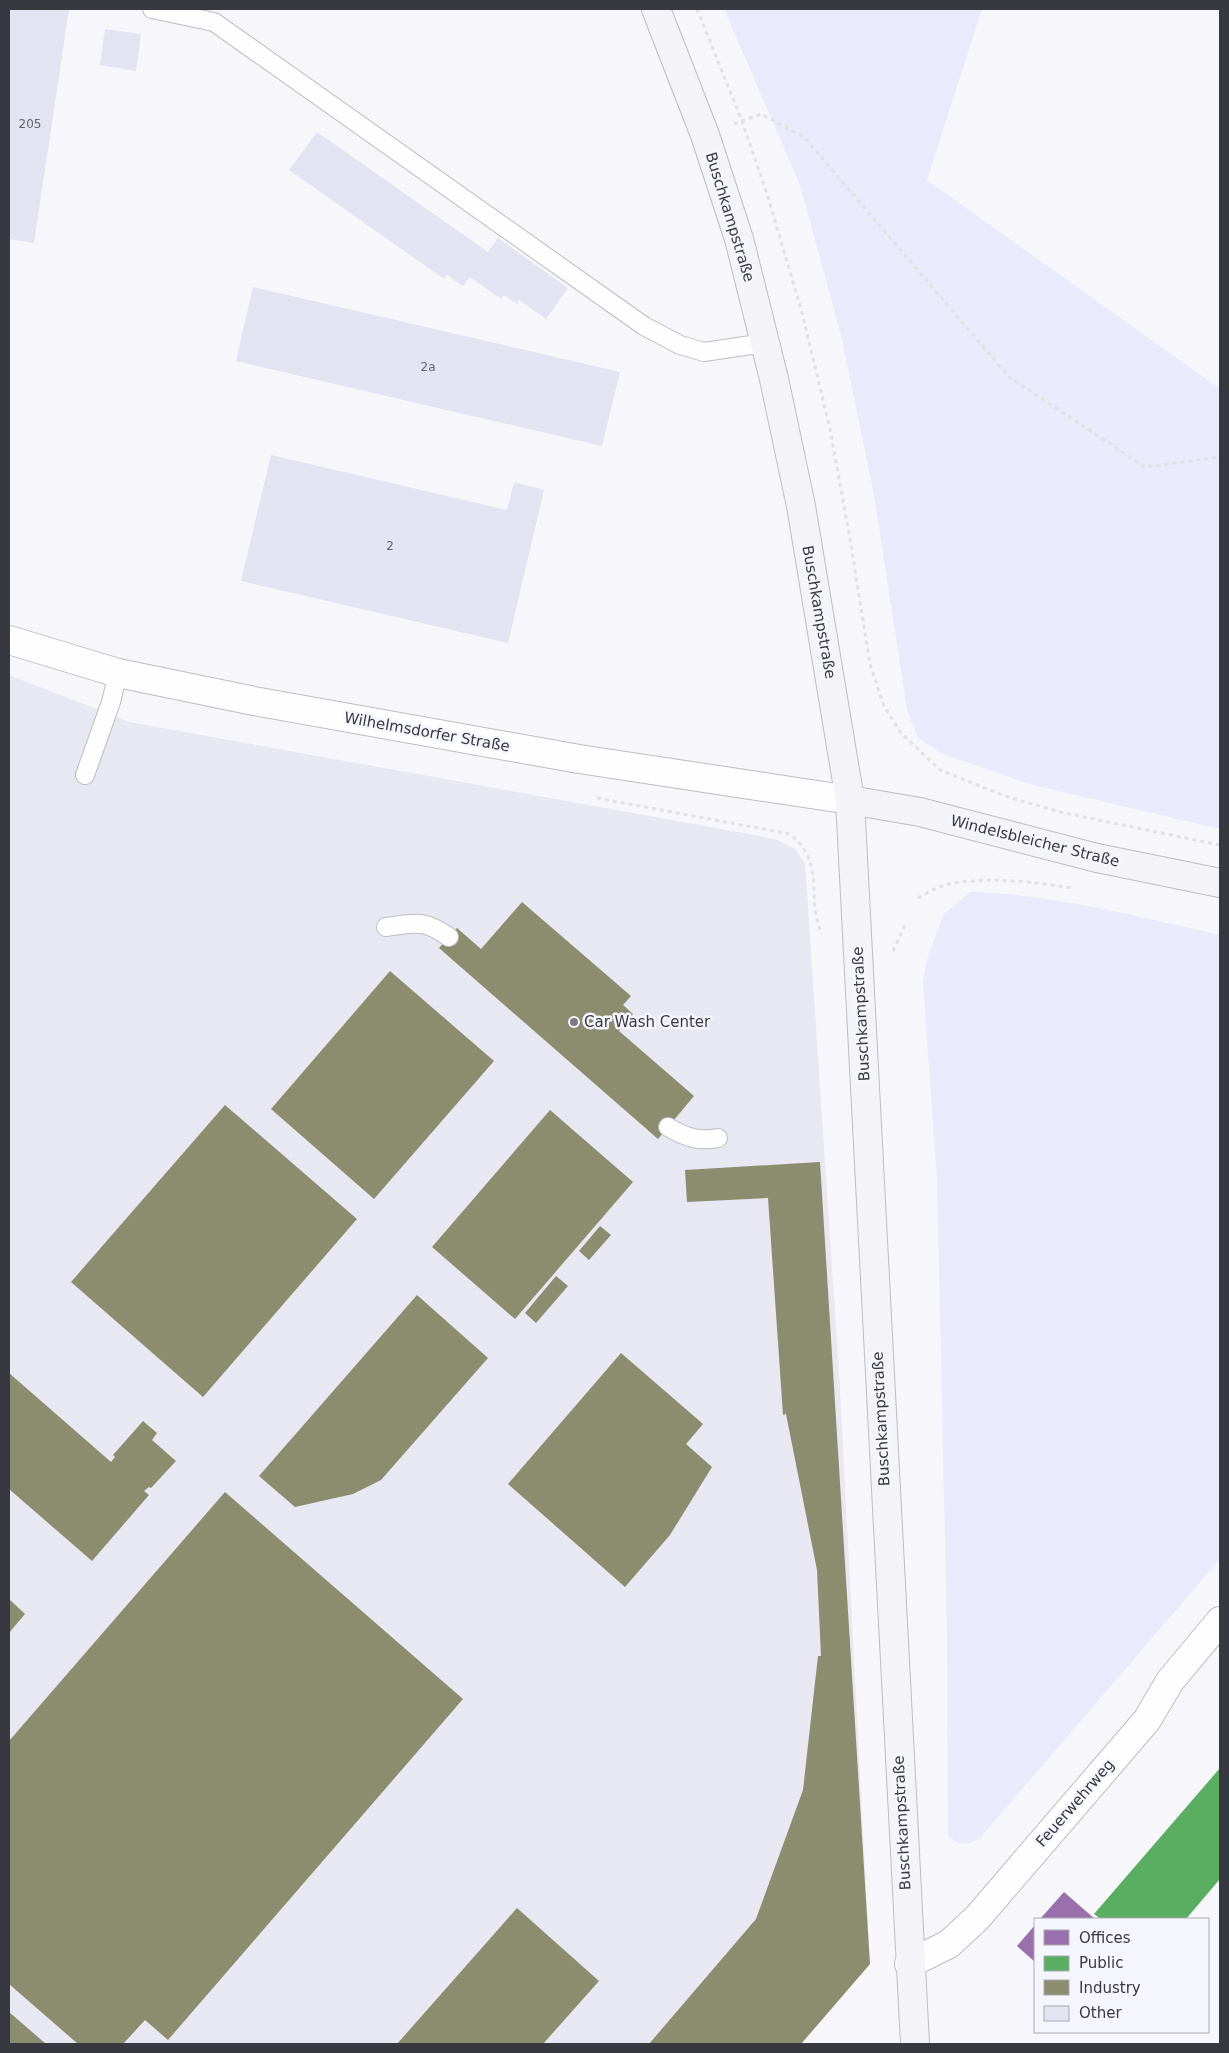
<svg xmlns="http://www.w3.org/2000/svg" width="1229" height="2053" viewBox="0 0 1229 2053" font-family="'DejaVu Sans',sans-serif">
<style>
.built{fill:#e7e8f2}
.green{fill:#e9eafc}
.offices{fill:#9970ab}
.public{fill:#5aae61}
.industry{fill:#8c8c6e}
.building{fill:#e3e3f1}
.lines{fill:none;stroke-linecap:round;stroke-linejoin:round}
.service-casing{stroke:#bdbdc1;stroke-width:20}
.minor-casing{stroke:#bdbdc1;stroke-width:30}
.tertiary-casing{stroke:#bdbdc1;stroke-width:30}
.secondary-casing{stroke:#bdbdc1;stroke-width:30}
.path{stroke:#e1e1e2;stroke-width:3;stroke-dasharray:4 4;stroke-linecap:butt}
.service{stroke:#fefefe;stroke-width:18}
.minor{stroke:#fefefe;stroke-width:28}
.tertiary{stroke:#fefefe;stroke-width:28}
.secondary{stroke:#f4f4f8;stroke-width:28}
.poi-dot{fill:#7b7c81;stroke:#f5f6fd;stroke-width:2}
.labels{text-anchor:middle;stroke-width:5;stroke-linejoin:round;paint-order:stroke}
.number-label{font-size:12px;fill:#63646c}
.street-label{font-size:15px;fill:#383940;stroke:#f5f6fd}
.poi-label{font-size:15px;fill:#383940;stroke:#f5f6fd;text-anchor:start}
</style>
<rect width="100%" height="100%" fill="#f7f7fb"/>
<path class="built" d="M9,675L130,722L749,834L778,840L795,849L805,863L839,1371L870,1964L801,2044H9Z"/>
<g class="green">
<path d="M724,9H982L927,180L1220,389V829L1033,785L940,753L918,738L907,710L874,495L841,335L800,185Z"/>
<path d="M970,892C1055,894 1138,917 1220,935V1559L981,1837C967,1846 961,1846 948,1836L947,1636L937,1181L923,983L926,963L943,915Z"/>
</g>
<g class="offices">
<path d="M1064,1892L1095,1919H1040Z"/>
<path d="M1035,1925V1962L1017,1946Z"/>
</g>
<path class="public" d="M1220,1768V1879L1186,1919H1101L1094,1914Z"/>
<g class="industry">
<path d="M522,902L631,996L623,1005L633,1014L619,1031L694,1096L658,1139L439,948L457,928L481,949Z"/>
<path d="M390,971L494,1061L374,1199L271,1109Z"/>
<path d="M225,1105L357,1219L203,1397L71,1282Z"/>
<path d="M550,1110L633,1182L515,1319L432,1247Z"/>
<path d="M820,1162L870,1964L801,2044H649L756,1919L803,1790L818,1656H821L817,1570L786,1414L783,1415L768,1198L687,1202L685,1170Z"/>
<path d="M600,1226L611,1235L589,1260L579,1251Z"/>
<path d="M556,1276L568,1286L536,1323L525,1313Z"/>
<path d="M417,1295L488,1358L381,1480L353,1494L295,1507L259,1476Z"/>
<path d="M621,1353L703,1424L686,1444L712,1467L670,1535L625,1587L508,1484Z"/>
<path d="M9,1373L111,1462L115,1457L113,1455L143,1421L157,1433L152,1440L176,1461L151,1488L149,1487L144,1491L149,1495L92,1561L9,1489Z"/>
<path d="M225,1492L463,1699L168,2040L145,2020L123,2044H78L9,1984V1741Z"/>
<path d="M9,1599L25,1614L9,1633Z"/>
<path d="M517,1908L599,1981L543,2044H397Z"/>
<path d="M9,2012L46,2044H9Z"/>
</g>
<g class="building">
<path d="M9,9H69L34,243L9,239Z"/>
<path d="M105,29L141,34L136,71L100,65Z"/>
<path d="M317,132L488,252L498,238L568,288L546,319L519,300L517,304L504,295L501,299L470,277L463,286L447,275L444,279L289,170Z"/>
<path d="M253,287L620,372L602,446L236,361Z"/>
<path d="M271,455L507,510L514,482L544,490L508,643L241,581Z"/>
</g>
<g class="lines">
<defs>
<g id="service">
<path d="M152,9L214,22L644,326L680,345L704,352L765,343"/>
<path d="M85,775L111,702L118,673"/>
<path d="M386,927C416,923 423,919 449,937"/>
<path d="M668,1127C685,1137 699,1142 718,1138"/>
</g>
<path id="minor" d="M909,1964L949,1944L977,1918L1147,1720L1170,1681L1220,1621"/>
<path id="tertiary" d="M9,640L118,673L254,701L579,759L850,800"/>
<g id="secondary">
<path d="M656,9L705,135L739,239L774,379L801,506L850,800L915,2044"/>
<path d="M850,800L920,812L1097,858L1220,883"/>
</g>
</defs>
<use href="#service" class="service-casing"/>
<use href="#minor" class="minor-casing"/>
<use href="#tertiary" class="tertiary-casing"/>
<use href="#secondary" class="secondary-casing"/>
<g class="path">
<path d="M697,9L742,121L768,197L802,313L830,429L850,539L870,664L884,706L901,733L940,770L1005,796L1060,812L1220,845"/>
<path d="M734,124L761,114L804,137L1009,377L1145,467L1220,457"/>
<path d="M597,798L790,834C827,864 805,898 822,934"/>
<path d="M918,898C925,894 933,889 942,886C978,875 1035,882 1072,888"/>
<path d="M893,951L906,923"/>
</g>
<use href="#service" class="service"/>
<use href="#minor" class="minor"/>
<use href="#tertiary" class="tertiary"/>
<use href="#secondary" class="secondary"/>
</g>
<circle class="poi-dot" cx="574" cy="1022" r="5"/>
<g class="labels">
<g class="number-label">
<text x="30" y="128">205</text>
<text x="428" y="371">2a</text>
<text x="390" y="550">2</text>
</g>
<g class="street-label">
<text transform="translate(730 217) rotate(73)" y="5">Buschkampstraße</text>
<text transform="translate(819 612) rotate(80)" y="5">Buschkampstraße</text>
<text transform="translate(427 732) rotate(10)" y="5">Wilhelmsdorfer Straße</text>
<text transform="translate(1035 841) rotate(14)" y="5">Windelsbleicher Straße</text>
<text transform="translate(861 1014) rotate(-93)" y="5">Buschkampstraße</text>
<text transform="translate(881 1419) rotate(-93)" y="5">Buschkampstraße</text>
<text transform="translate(1075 1803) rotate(-49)" y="5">Feuerwehrweg</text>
<text transform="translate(902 1823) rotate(-93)" y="5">Buschkampstraße</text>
</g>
<g class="poi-label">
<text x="584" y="1027">Car Wash Center</text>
</g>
</g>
<rect width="1229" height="2053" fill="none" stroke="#383940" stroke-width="20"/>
<rect x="1034" y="1918" width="175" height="115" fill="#f5f6fd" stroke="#a9aab1"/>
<rect x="1044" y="1930" width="25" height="15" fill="#9970ab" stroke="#a9aab1"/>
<text x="1079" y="1943" font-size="15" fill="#383940">Offices</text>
<rect x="1044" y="1956" width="25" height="15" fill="#5aae61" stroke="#a9aab1"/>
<text x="1079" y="1968" font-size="15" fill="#383940">Public</text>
<rect x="1044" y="1980" width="25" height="15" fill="#8c8c6e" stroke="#a9aab1"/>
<text x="1079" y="1993" font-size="15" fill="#383940">Industry</text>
<rect x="1044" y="2006" width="25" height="15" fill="#e3e3f1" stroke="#a9aab1"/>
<text x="1079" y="2018" font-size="15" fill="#383940">Other</text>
</svg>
